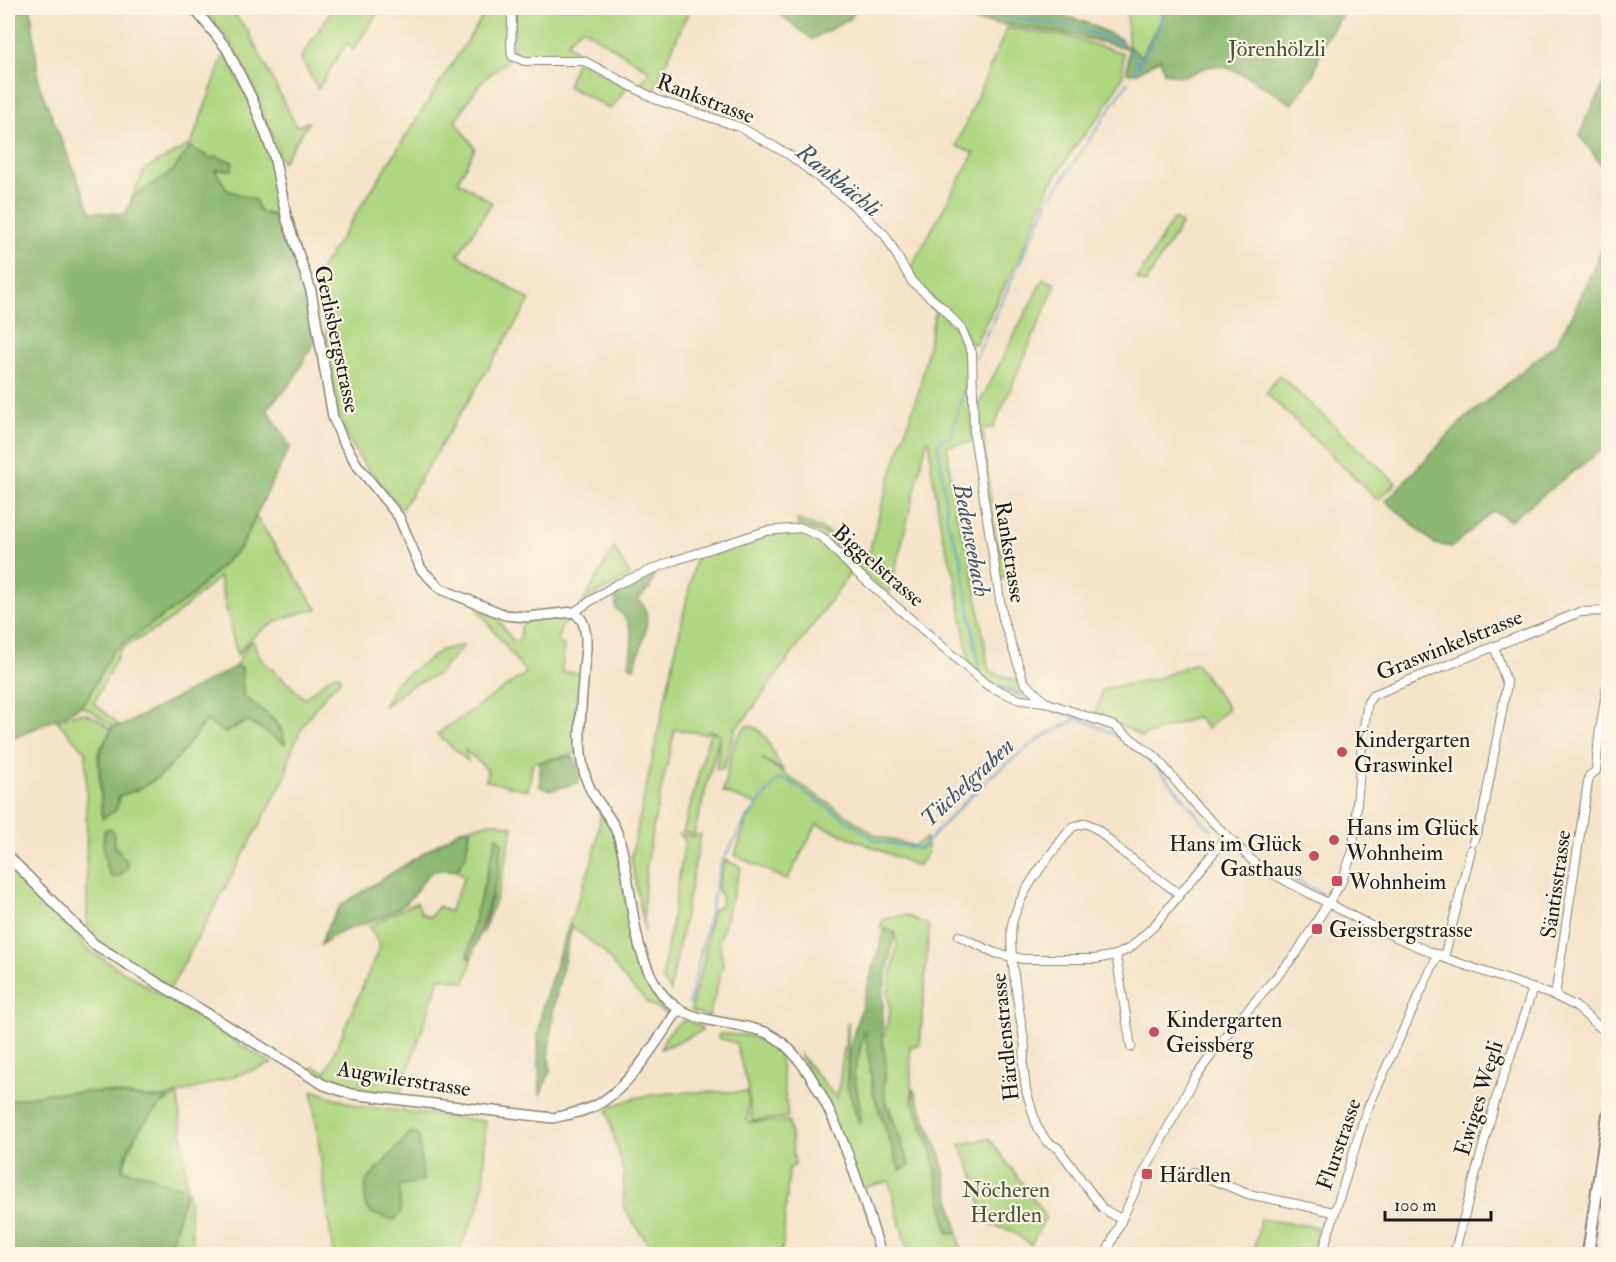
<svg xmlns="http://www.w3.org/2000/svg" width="1616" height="1262" viewBox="0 0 1616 1262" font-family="'IM FELL Double Pica',serif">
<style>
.green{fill:#b0d781;stroke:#667a4e;stroke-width:1.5}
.forest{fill:#8cb86f;stroke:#546a46;stroke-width:1.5}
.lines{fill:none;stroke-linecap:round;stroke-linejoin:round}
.stream{stroke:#659fd4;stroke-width:2}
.minor-casing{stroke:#888072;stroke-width:10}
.tertiary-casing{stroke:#888072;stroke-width:12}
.secondary-casing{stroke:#888072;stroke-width:14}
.minor{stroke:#fff;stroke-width:8}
.tertiary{stroke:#fff;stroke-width:9}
.secondary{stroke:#fff;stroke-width:10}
.poi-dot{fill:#d1495b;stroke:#fcf5e5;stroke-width:2}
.labels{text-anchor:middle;stroke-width:4.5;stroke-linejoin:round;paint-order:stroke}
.park-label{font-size:22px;fill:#48543a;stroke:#fcf5e5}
.street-label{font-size:22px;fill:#1c1c1c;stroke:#fcf5e5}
.poi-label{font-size:22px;fill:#1c1c1c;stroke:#fcf5e5;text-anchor:start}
.water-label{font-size:24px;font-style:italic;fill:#3d576f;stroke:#fcf5e5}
</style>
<rect width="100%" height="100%" fill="#fcf5e5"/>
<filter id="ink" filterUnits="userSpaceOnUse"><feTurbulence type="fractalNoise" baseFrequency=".0167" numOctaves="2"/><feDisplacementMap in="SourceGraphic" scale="12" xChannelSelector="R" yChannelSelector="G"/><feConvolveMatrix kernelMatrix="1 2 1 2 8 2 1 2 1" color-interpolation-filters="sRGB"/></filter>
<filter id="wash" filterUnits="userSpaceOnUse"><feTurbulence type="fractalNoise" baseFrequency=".008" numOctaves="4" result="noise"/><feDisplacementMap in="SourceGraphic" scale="24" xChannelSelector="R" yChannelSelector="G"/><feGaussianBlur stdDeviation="1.35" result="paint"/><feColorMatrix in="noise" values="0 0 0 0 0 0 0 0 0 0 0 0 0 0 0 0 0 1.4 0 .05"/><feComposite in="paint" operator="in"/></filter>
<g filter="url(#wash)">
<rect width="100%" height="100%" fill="#f4e4c9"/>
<g class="green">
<path d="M203,8H229L248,31L296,126L309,122L282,163L259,98L232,44Z"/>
<path d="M333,8H381L353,50L347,43L318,89L301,58Z"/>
<path d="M488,8H508C513,23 506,39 510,58L480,83L455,121L475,148L458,181L492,203L458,255L530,300L402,509C383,486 359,463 347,435C325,386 332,328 315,278Z"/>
<path d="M514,8H690L652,95L638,87L650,71L582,28L567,42L583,58L525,59L514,55C511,37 518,20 514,8Z"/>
<path d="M1127,8H1168L1141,56L1128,46Z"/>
<path d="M1007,28L1066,36L1123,53V76L1102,113L1075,146L1051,184L1020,256L975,344H970L962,327L914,280L909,271L974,153L956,146Z"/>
<path d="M225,52L248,100L271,157L283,216L260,212L255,200L227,190L215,170L213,159L173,171L132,198L145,169L191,144Z"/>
<path d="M576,62L583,63L627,87L611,109L567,86Z"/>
<path d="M1173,219L1182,223L1145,283L1137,279Z"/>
<path d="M1043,279L1056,284L994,427L985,429L976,422V410Z"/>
<path d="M936,307L958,332L966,353L972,381V442L947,446L955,511L970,555L989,671L1020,682L1035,699C1009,696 989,684 970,668L955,576L942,534L931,465L930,441H927L889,595L857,569L825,535L798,525L797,520L824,530L847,545L866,564L884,497L920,387Z"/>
<path d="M1279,375L1396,483L1378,500L1266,393Z"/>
<path d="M983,431L995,538L1010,573L998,581L976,434Z"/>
<path d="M256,517L317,609C286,615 254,628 237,656L219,577L168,622L121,649L94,703L119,725L112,726L90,710L80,706L88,698L112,651L188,599L242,546Z"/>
<path d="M800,531L822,539L851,572L745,719L736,727L723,769H716L720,734L694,835L683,832L710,732L718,733L709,730L705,734L675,729C661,795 639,865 645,932L631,858L696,556L765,534Z"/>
<path d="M614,548L630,575L583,602Z"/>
<path d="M478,610L495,615L513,641L520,640L521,626C534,612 559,613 576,617L561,626L558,642L564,646L562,672L579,673L575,732L577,753L533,763L528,790L486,781L487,769L465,750L468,761L437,734L526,673Z"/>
<path d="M253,641L260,658L304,698L333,675H340V680C313,707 291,736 286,776L170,989L87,935L86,752L57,721C85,708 87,712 111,729L98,754L102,818L116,809L119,796C163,785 181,755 206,720L225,733L247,721L285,743C284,728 277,722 264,714C257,710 251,701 243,696L242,668L235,667L248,644Z"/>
<path d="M464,645L438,674L413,685L383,707L395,683L442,650Z"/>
<path d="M1196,663L1228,708L1207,729L1197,717L1141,737L1129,729L1095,715L1103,689L1155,679Z"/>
<path d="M748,725C770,730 771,756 784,771L761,758L877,836L914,846L926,838L927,854L918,866L817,824L787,880L735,855L746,822L757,805L723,792C728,771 730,737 748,725Z"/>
<path d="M601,814L615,834L631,928L648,978L658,999L668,1007V1014L649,1004L626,981L603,951L569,924L593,859Z"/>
<path d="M495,822L513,827L499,890L482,934L498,875L502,843L497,837L473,925L468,955L472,962L465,982L440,977L399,1097L345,1088L310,1073L313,1067L326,1072L380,946L369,926L417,902L421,913L430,917L439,906L449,912L465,876L457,871L465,857L471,827Z"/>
<path d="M679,834L691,837L701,834L670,991L662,979L685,841Z"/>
<path d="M725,860L741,867L719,942L723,964L709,1017L691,1011C692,993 701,977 704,959C706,943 708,927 712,911L720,906L722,898L717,889Z"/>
<path d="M8,861L83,941L84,947L272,1064L168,1097C145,1100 125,1093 102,1092C70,1090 39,1095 8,1101Z"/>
<path d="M906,915L929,926L920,1045L910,1046L912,1100L932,1151L948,1234L958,1233L961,1254H908L889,1181L862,1188L799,1053L837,1099L848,1021L847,1085L859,1122L861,1114L854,1075L865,1026L873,1092L900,1170L910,1166L886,1100L884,1086L886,1066L883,1039L890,1012L888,994L897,946L895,932L880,928L884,918Z"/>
<path d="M687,1020L702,1028V1031L661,1049C663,1036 676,1023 687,1020Z"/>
<path d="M719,1034C745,1035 758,1034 779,1051L788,1117L752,1121L748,1092V1122L789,1121L795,1165L789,1169L782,1254H656L624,1209V1174L607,1110C639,1087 710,1093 749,1092L736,1043L718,1038Z"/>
<path d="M312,1090L358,1106L485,1121L484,1181L479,1207L457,1254H333Z"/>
<path d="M178,1095L194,1254H168L155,1176L123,1170C130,1140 147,1107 178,1095Z"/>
<path d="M989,1138L1044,1213L1045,1218L1031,1245L1010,1230L991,1225L983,1213L975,1179L960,1145Z"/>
<path d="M1260,1219L1317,1227L1313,1254H1254Z"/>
</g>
<g class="forest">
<path d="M8,8H31L39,85L91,212L126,214L132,198L173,171L190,147L213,159L215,156L233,162L232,170H215L227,190L255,200L260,212L287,220L320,335C308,349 303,365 293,380C286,391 275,398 267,409L290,446L241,546L188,599L113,651L88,697L77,709L8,741Z"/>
<path d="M772,8H857L850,19L812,39Z"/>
<path d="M879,8C946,7 1019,0 1084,22C1097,27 1109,34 1121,39L1126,48L1064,33Z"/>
<path d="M1168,8H1346L1323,44L1314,74L1292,104C1273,93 1238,67 1217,66C1192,66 1194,83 1164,72L1160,59L1137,73H1127L1128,46L1141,56Z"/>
<path d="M1608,66V174L1580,136L1586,118L1601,91Z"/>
<path d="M1608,235V445L1510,520L1493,511L1452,547L1435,544L1386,501L1461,422L1556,343L1574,312Z"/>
<path d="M653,572C656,584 646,592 638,599C657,615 640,647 634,668L629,665C633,643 636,624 616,609L615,588Z"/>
<path d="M235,667L242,668L243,696C259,707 283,723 285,744L248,721L224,733L205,720C180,756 163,784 119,796L117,809L102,819L99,754L112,728L122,726Z"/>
<path d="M570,756L575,759L580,775L578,783L551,790L540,787V762Z"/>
<path d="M469,828L466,856L456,871C418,863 426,891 399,908C374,924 342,926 320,946L327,927L341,905L462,829Z"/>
<path d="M105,829H111L114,833V845L127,862L128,868L119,876L112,877C103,867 102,842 105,829Z"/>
<path d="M497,836L502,842L498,875L471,960L468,955L473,925Z"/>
<path d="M569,924L572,926L554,1005L549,1049L550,1072L540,1095L538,1037L542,1008Z"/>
<path d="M885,929L895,932L883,993L882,1038L886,1066L884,1085L885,1099L910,1166L900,1170L873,1092L865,1029L854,1075L861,1114L859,1123L847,1085L850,1046Z"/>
<path d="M913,1088L940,1154L958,1233L948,1234L932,1152L912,1101Z"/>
<path d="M102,1092L152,1099L168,1097C144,1122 130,1135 122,1170L155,1176L158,1181L187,1188L168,1254H8V1101L48,1093Z"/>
<path d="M411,1132L419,1136L423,1181L399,1186L401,1213L394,1220L371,1213L365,1204L366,1182Z"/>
</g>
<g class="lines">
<g class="stream">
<path d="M939,8L965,12"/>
<path d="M969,12L1071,26L1121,43"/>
<path d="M1130,50L1139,65"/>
<path d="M1134,73L1161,26L1159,8"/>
<path d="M964,343L969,361"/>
<path d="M976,357L1049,200L1128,82"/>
<path d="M969,368L951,437L942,439L938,443L948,524L961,558L980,675"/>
<path d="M992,683L1026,697"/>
<path d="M1052,709C1102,725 1134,741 1169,781C1184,798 1195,816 1212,830"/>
<path d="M1259,860L1322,894"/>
<path d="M1346,908L1366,919"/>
<path d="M689,1004L721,864L745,821L778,779L787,780L877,841L920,849L987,779L1039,739L1079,718"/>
</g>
</g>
</g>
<g filter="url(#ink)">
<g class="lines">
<defs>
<g id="minor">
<path d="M510,8C515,21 509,40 512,56L525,61H584L657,100L740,127L791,156L850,202L885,235L912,282L943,308L961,328L972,353L974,435L1003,619L1024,682L1045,702L1114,726L1156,757L1196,806L1258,866L1373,927L1444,958L1555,996L1575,1006L1608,1034"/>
<path d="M574,612L615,585L673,561L766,531L801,528L822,537L855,571L987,685L1020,700L1045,702"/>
<path d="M1473,842L1483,814L1507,684L1494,646"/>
<path d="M959,936L995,953L1023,959H1095L1116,955L1130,948L1154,926L1227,836"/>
<path d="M1116,955L1131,1047"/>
<path d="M1444,958L1471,850"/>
<path d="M1555,996L1589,776L1596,771L1599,736L1608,681"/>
<path d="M1193,1172L1248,1194L1334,1212"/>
<path d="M1121,1219L1103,1209L1058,1148L1047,1142L1037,1127L1026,1090L1023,1064L1025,1047C1021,1019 1006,943 1013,920C1023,885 1051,855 1072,827L1086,823L1097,829L1121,851L1178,893"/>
<path d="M1106,1254L1139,1182L1194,1079L1227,1034L1296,954L1341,883L1353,851L1363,733L1368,702L1373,695L1580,612L1608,611"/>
<path d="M1322,1254L1366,1112L1438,954"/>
<path d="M1454,1254L1495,1102L1533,988"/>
</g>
<g id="tertiary">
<path d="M194,8L227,49L253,101L274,156L287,220L311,291L333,417L342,439L357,465L399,517L421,569L441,589L505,615L527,617L574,612C581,618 584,622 585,631C588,642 585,656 584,667C582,704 574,749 588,784C595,802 612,816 618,835C635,887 627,949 663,995C689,1027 733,1019 767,1033C825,1059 863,1198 881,1254"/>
<path d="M8,856L94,944L324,1085L351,1094L553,1118C569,1114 588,1111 602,1102C635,1080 656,1041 679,1009"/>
</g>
<path id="secondary" d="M1588,1254L1608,1115"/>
</defs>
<use href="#minor" class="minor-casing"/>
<use href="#tertiary" class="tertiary-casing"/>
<use href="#secondary" class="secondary-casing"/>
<use href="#minor" class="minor"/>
<use href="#tertiary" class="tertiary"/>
<use href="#secondary" class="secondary"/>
</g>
</g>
<g class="poi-dot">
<circle cx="1342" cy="752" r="6"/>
<circle cx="1334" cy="840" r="6"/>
<circle cx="1314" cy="856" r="6"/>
<rect x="1331" y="875" width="12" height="12" rx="3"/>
<rect x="1311" y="923" width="12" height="12" rx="3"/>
<circle cx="1154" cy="1032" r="6"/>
<rect x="1141" y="1168" width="12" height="12" rx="3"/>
</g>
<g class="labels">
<g class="park-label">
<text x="1277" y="56">Jörenhölzli</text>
<text x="1006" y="1197">Nöcheren<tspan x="1006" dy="25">Herdlen</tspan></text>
</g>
<g class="street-label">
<text transform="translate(706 98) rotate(21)" y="8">Rankstrasse</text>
<text transform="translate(338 339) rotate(78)" y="8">Gerlisbergstrasse</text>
<text transform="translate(1011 552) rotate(81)" y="8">Rankstrasse</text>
<text transform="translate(879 565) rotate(41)" y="8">Biggelstrasse</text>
<text transform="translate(1449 644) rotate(-22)" y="8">Graswinkelstrasse</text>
<text transform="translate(1555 884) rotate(-82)" y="8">Säntisstrasse</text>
<text transform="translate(1004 1037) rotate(-96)" y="8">Härdlenstrasse</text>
<text transform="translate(404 1078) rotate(9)" y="8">Augwilerstrasse</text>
<text transform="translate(1478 1098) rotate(-73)" y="8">Ewiges Wegli</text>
<text transform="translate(1338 1144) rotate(-71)" y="8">Flurstrasse</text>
</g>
<g class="poi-label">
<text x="1354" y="747">Kindergarten<tspan x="1354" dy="25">Graswinkel</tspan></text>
<text x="1346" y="835">Hans im Glück<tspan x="1346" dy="25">Wohnheim</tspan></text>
<text x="1302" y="851" text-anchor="end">Hans im Glück<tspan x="1302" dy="25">Gasthaus</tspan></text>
<text x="1349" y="889">Wohnheim</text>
<text x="1329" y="937">Geissbergstrasse</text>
<text x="1166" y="1027">Kindergarten<tspan x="1166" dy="25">Geissberg</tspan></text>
<text x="1159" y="1182">Härdlen</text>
</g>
<g class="water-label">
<text transform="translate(839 180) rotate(39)" y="8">Rankbächli</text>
<text transform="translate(972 540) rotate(79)" y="8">Bedenseebach</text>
<text transform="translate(967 782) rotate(-43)" y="8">Tüchelgraben</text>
</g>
</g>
<rect width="1616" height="1262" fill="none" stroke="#fcf5e5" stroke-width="30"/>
<path d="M1385 1211v9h106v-9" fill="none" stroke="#1c1c1c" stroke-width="3"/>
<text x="1394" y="1211" font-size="18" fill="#1c1c1c" stroke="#fcf5e5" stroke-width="4.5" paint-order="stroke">100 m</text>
</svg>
